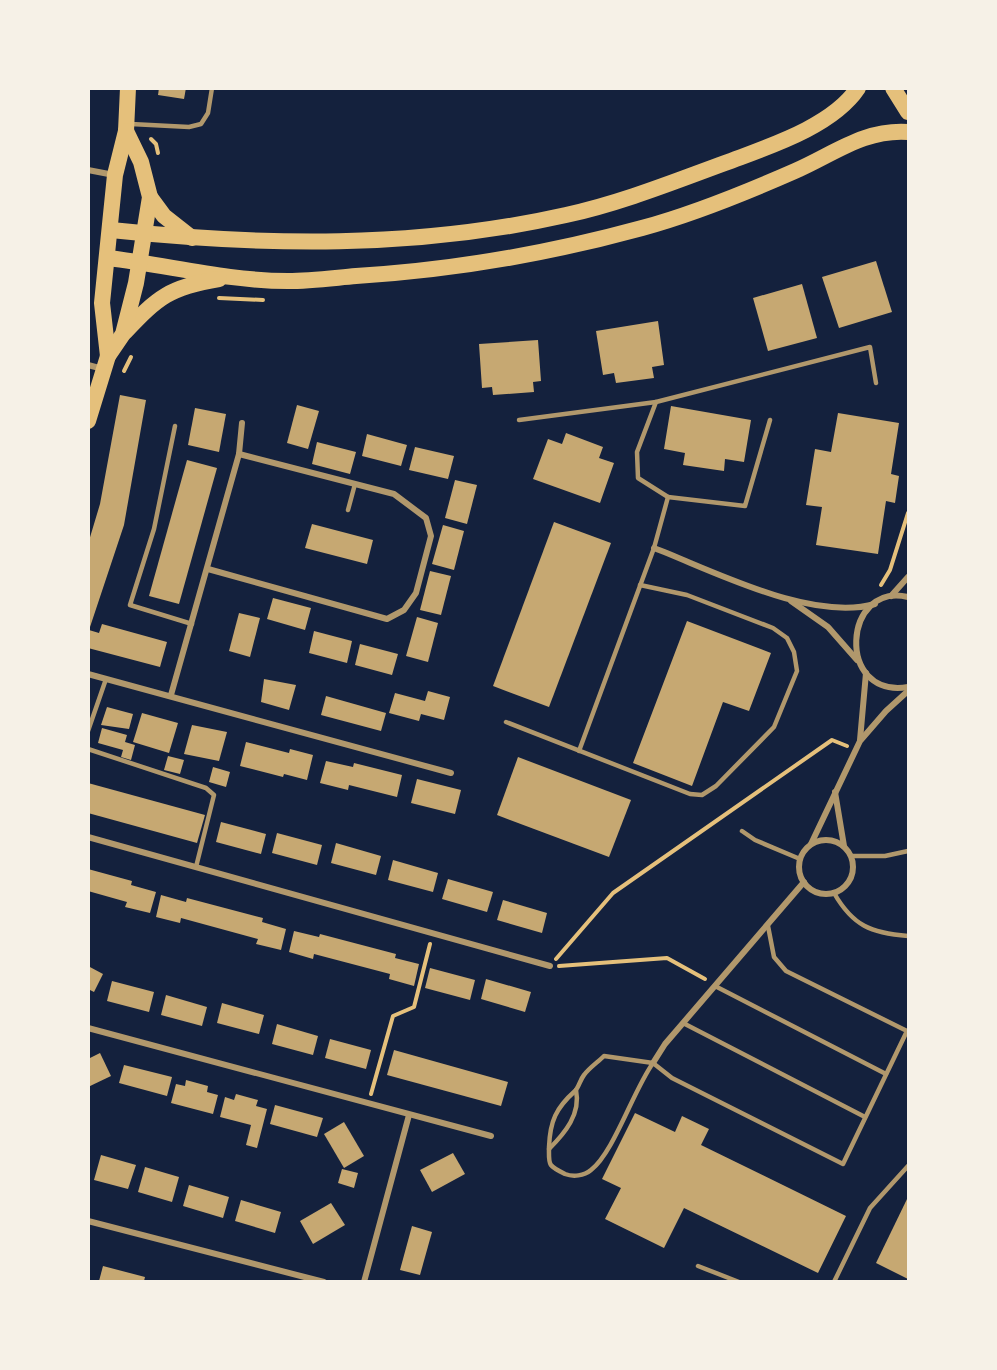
<svg xmlns="http://www.w3.org/2000/svg" width="997" height="1370" viewBox="0 0 997 1370" font-family="Lato,sans-serif">
<style>
.building{fill:#c6a872}
.lines{fill:none;stroke-linecap:round;stroke-linejoin:round}
.path{stroke:#e5c07b;stroke-width:4}
.service{stroke:#b1986c;stroke-width:4.5}
.minor{stroke:#b1986c;stroke-width:6}
.trunk{stroke:#e5c07b;stroke-width:16}
</style>
<rect width="100%" height="100%" fill="#14213d"/>
<g class="building">
<path d="M159,88H186L184,99L158,95Z"/>
<path d="M876,261L892,312L839,328L822,277Z"/>
<path d="M802,284L817,338L768,351L753,298Z"/>
<path d="M658,321L664,365L652,367L654,378L616,383L614,373L603,375L596,331Z"/>
<path d="M538,340L541,381L533,382L534,392L493,395L492,387L482,388L479,344Z"/>
<path d="M120,395L146,400L124,525L89,630L99,633L102,624L167,642L160,667L88,648V544L100,504Z"/>
<path d="M297,405L319,411L308,449L287,443Z"/>
<path d="M671,406L751,420L744,462L725,459L724,471L683,465L685,453L664,449Z"/>
<path d="M195,408L226,414L219,452L188,445Z"/>
<path d="M838,413L899,423L891,474L899,476L895,503L886,501L878,554L816,545L822,507L806,505L815,449L831,452Z"/>
<path d="M566,433L603,447L599,458L614,463L600,503L533,479L548,439L562,444Z"/>
<path d="M367,434L407,445L401,466L362,456Z"/>
<path d="M317,442L356,452L350,474L312,464Z"/>
<path d="M415,447L454,456L448,479L409,470Z"/>
<path d="M187,460L217,468L179,604L149,596Z"/>
<path d="M455,480L477,485L467,524L445,518Z"/>
<path d="M554,522L611,543L549,707L493,686Z"/>
<path d="M312,524L373,540L367,564L305,548Z"/>
<path d="M443,525L464,531L454,570L432,564Z"/>
<path d="M430,571L451,576L441,615L420,610Z"/>
<path d="M273,598L311,608L305,630L267,619Z"/>
<path d="M239,613L260,618L250,657L229,651Z"/>
<path d="M417,617L438,623L428,662L406,656Z"/>
<path d="M687,621L771,653L749,711L723,702L692,786L633,763Z"/>
<path d="M314,631L352,641L347,663L309,653Z"/>
<path d="M360,644L398,654L392,675L355,665Z"/>
<path d="M264,679L296,685L289,710L261,702Z"/>
<path d="M428,691L450,697L444,720L421,714L419,721L389,713L395,693L425,701Z"/>
<path d="M326,696L386,713L381,731L321,715Z"/>
<path d="M107,707L133,714L129,729L101,725Z"/>
<path d="M142,713L178,723L169,753L133,742Z"/>
<path d="M192,725L227,732L219,761L184,754Z"/>
<path d="M102,728L127,735L125,742L135,745L131,760L121,757L123,750L98,743Z"/>
<path d="M246,742L289,753L290,749L313,755L307,780L284,774L283,777L240,766Z"/>
<path d="M168,756L184,760L180,774L164,770Z"/>
<path d="M518,757L631,800L609,857L497,815Z"/>
<path d="M326,761L353,767L354,763L402,775L397,797L349,785L348,790L320,783Z"/>
<path d="M213,767L230,772L226,787L209,782Z"/>
<path d="M417,779L461,790L455,814L411,803Z"/>
<path d="M88,783L205,815L197,843L88,813Z"/>
<path d="M221,822L266,834L261,854L216,842Z"/>
<path d="M277,833L322,845L317,865L272,853Z"/>
<path d="M336,843L381,856L376,875L331,863Z"/>
<path d="M393,860L438,873L433,892L388,880Z"/>
<path d="M88,869L132,881L131,885L156,892L150,913L125,907L127,902L88,891Z"/>
<path d="M448,879L493,892L487,912L442,899Z"/>
<path d="M161,895L186,902L187,898L263,918L262,922L286,929L281,950L256,944L258,939L181,918L180,923L156,917Z"/>
<path d="M503,900L547,913L542,933L497,920Z"/>
<path d="M294,931L319,937L320,934L396,954L395,958L419,964L414,986L389,979L390,974L314,954L313,959L289,952Z"/>
<path d="M88,966L103,974L94,992L88,989Z"/>
<path d="M430,968L475,980L470,1000L425,988Z"/>
<path d="M486,979L531,992L525,1012L481,999Z"/>
<path d="M112,981L154,992L149,1012L107,1001Z"/>
<path d="M166,995L207,1007L202,1026L161,1015Z"/>
<path d="M222,1003L264,1015L259,1034L217,1023Z"/>
<path d="M277,1024L318,1036L313,1055L272,1044Z"/>
<path d="M330,1039L371,1050L366,1069L325,1058Z"/>
<path d="M394,1050L508,1082L501,1106L387,1075Z"/>
<path d="M100,1053L111,1076L88,1087V1059Z"/>
<path d="M124,1065L172,1077L167,1096L119,1083Z"/>
<path d="M186,1080L208,1086L207,1092L218,1095L213,1114L171,1103L176,1084L185,1086Z"/>
<path d="M236,1094L258,1100L256,1106L267,1109L257,1148L246,1145L251,1125L220,1117L225,1097L234,1100Z"/>
<path d="M275,1105L323,1118L317,1137L270,1124Z"/>
<path d="M635,1113L675,1132L682,1116L709,1129L701,1145L846,1216L818,1273L684,1208L664,1248L605,1219L621,1188L602,1179Z"/>
<path d="M344,1122L364,1156L344,1168L324,1134Z"/>
<path d="M453,1153L465,1174L432,1192L420,1170Z"/>
<path d="M101,1155L136,1165L128,1189L94,1180Z"/>
<path d="M145,1167L179,1177L172,1202L138,1192Z"/>
<path d="M342,1169L358,1173L354,1188L338,1183Z"/>
<path d="M189,1185L229,1197L223,1218L183,1206Z"/>
<path d="M908,1197V1279L876,1263Z"/>
<path d="M241,1200L281,1212L275,1233L235,1221Z"/>
<path d="M331,1203L345,1225L313,1244L300,1221Z"/>
<path d="M412,1226L432,1232L420,1275L400,1270Z"/>
<path d="M103,1266L145,1277L144,1281H99Z"/>
</g>
<g class="lines">
<g class="path">
<path d="M151,139L156,144L158,153"/>
<path d="M219,298L263,300"/>
<path d="M124,371L131,357"/>
<path d="M881,585L890,570L908,513"/>
<path d="M556,959L613,893L832,740L847,746"/>
<path d="M559,966L667,958L705,979"/>
<path d="M371,1094L393,1016L414,1007L430,944"/>
</g>
<g class="service">
<path d="M131,124L189,127L201,124L208,113L212,88"/>
<path d="M519,420L656,402"/>
<path d="M175,426L154,529L130,605L192,624"/>
<path d="M668,497L638,478L637,452L656,402L870,347L876,383"/>
<path d="M348,510L355,484"/>
<path d="M506,722L690,794L702,795L716,786L774,727L797,671L794,652L787,638L773,628L687,595L640,585"/>
<path d="M88,731L106,679"/>
<path d="M88,749L206,788L214,795L196,867"/>
<path d="M579,751L654,548L668,497L745,506L770,420"/>
<path d="M742,831L755,840L800,859"/>
<path d="M851,856H885L908,851"/>
<path d="M834,893C853,926 871,933 908,936"/>
<path d="M715,986L886,1074"/>
<path d="M683,1023L865,1117"/>
<path d="M604,1056L653,1063C633,1091 614,1152 591,1170C584,1176 573,1177 565,1174C547,1165 549,1165 549,1147C550,1121 556,1108 575,1091C579,1087 580,1080 584,1075C589,1068 598,1062 604,1056Z"/>
<path d="M653,1063L672,1078L843,1164L907,1031L786,971L774,957L768,926"/>
<path d="M549,1149C565,1133 581,1114 576,1090"/>
<path d="M698,1266L739,1282"/>
<path d="M834,1282L870,1208L908,1166"/>
</g>
<g class="minor">
<path d="M88,170L114,175"/>
<path d="M88,365L103,369"/>
<path d="M654,548C714,571 811,622 875,604"/>
<path d="M208,569L387,619L404,610L416,593L431,536L426,518L394,494L239,454"/>
<path d="M891,596L908,577"/>
<path d="M908,597C843,581 835,699 908,687"/>
<path d="M791,601L828,627L857,660"/>
<path d="M88,674L451,773"/>
<path d="M171,695L239,454L242,423"/>
<path d="M860,740L866,673"/>
<path d="M835,792L844,846"/>
<path d="M88,837L550,966"/>
<circle cx="826" cy="867" r="27"/>
<path d="M811,844L860,741L886,711L908,691"/>
<path d="M88,1028L491,1136"/>
<path d="M653,1063L665,1044L804,882"/>
<path d="M88,1221L324,1282"/>
<path d="M364,1282L409,1115"/>
</g>
<g class="trunk">
<path d="M893,88L908,112"/>
<path d="M150,197L164,216L192,238"/>
<path d="M111,230C264,246 415,249 566,215C621,203 673,182 725,163C767,147 832,127 858,88"/>
<path d="M108,258C168,265 227,281 288,281C310,281 333,278 356,276C453,270 547,254 642,228C694,214 745,193 795,171C834,154 864,129 908,132"/>
<path d="M125,332C158,297 170,287 219,279"/>
<path d="M108,356L102,303L115,175L126,131L128,88"/>
<path d="M88,421L108,356L123,334L136,283L150,197L141,162L126,131"/>
</g>
</g>
<rect width="997" height="1370" fill="none" stroke="#f6f1e7" stroke-width="180"/>
</svg>
